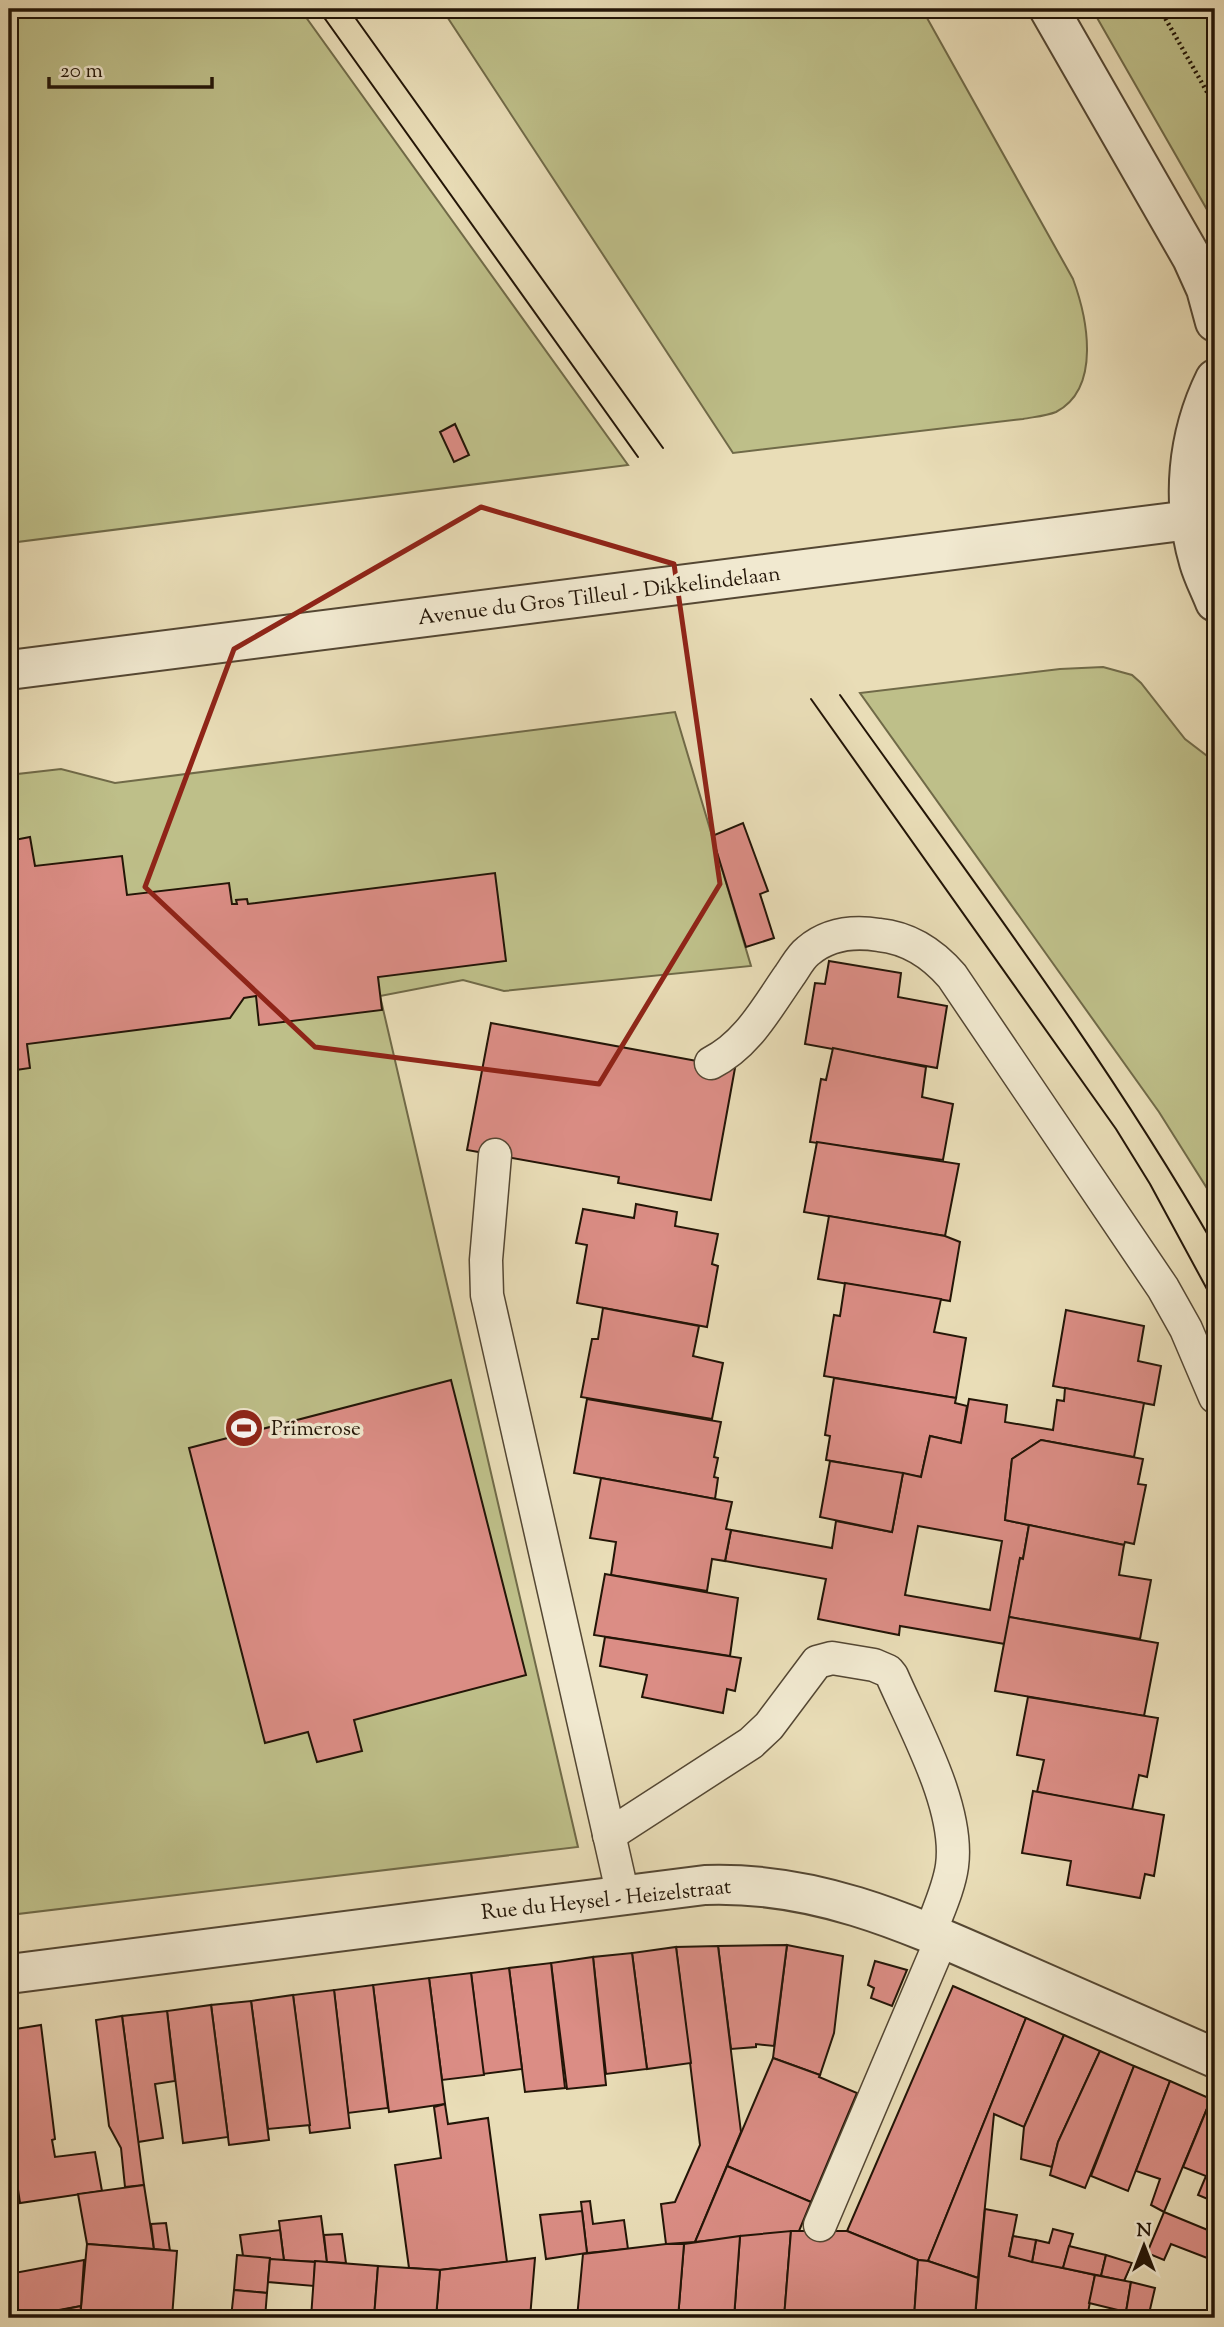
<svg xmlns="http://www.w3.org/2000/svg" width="1224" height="2327" viewBox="0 0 1224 2327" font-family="'Sorts Mill Goudy',serif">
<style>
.green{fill:#bebf89;stroke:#706a48;stroke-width:2}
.building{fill:#db8d85;stroke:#231507;stroke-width:2;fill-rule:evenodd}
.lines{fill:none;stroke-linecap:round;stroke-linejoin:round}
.service-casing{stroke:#544733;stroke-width:35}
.minor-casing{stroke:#544733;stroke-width:42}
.path{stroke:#231507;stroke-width:4.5;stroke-dasharray:2 3.5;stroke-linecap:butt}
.service{stroke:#f1e9d0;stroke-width:32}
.minor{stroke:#f1e9d0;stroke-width:38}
.tram{stroke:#231507;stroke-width:2}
.marked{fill:none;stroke:#8f2418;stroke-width:5;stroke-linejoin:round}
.labels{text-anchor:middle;stroke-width:7;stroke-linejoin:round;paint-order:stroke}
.street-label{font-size:21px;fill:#231507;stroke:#f1e9d0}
.poi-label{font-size:21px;fill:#231507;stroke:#f1e9d0;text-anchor:start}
</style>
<rect width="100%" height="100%" fill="#e9ddb7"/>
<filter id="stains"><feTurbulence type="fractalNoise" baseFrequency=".00286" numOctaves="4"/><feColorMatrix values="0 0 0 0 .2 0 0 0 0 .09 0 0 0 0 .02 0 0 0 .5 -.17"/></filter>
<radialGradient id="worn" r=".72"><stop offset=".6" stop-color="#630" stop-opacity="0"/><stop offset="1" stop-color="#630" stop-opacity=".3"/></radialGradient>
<g class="green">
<path d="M9,9H300L628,465L9,543Z"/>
<path d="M442,9H922L1073,279C1087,317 1102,388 1056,412C1046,416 1033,417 1023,419L733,453Z"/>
<path d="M1092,9H1215V218L1213,220Z"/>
<path d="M1103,667L1132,675L1141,683L1185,739L1215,762V1201L1159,1112L860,693L1060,669Z"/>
<path d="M675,712L751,966L504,991L463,980L380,996L578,1847L9,1915V775L61,769L115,783Z"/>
</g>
<g class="building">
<path d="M455,424L469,455L454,462L440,432Z"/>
<path d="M743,823L768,891L760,894L774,938L746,947L712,836Z"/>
<path d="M30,837L35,866L122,856L127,895L229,883L232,904H237L236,900L247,899L248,904L495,873L506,961L378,977L382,1010L259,1025L256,996L244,998L230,1018L27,1044L30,1068L9,1071V841Z"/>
<path d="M829,961L901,973L898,997L947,1006L937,1068L805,1044L815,983L825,984Z"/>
<path d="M491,1023L735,1068L711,1200L618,1183L619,1177L467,1150Z"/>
<path d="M833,1048L926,1067L922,1097L953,1104L943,1160L810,1142L821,1079L826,1080Z"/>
<path d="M817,1142L959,1164L945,1236L804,1212Z"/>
<path d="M636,1204L677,1212L675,1226L718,1234L712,1264L718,1266L707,1327L577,1303L587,1245L576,1243L583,1209L634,1218Z"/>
<path d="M829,1216L945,1236L960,1242L950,1301L818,1279Z"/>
<path d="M845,1283L941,1299L934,1332L966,1338L956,1398L824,1376L834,1315L840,1316Z"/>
<path d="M603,1308L699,1326L693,1356L723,1363L712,1419L581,1397L592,1339H598Z"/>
<path d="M1066,1310L1144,1326L1138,1361L1161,1366L1154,1405L1053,1386Z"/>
<path d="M834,1378L956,1398L955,1403L967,1406L961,1443L930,1436L921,1477L826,1460L830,1436L825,1435Z"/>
<path d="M451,1380L526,1675L354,1720L362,1751L317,1762L308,1732L265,1743L189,1448Z"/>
<path d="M1065,1388L1144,1403L1134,1457L1041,1440L1012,1459L1005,1520L1029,1525L1023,1559L1020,1558L1005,1644L900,1626L899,1635L818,1619L826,1579L725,1561L731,1530L832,1548L836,1521L892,1532L903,1473L921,1477L930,1436L961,1443L969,1399L1007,1405L1005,1422L1053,1430L1057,1400L1064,1401ZM918,1526L1002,1541L990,1610L905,1595Z"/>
<path d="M587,1399L721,1422L714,1457L718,1458L714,1477L718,1478L715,1499L574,1473Z"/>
<path d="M1041,1440L1143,1459L1138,1484L1146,1485L1134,1544L1125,1542L1124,1545L1005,1520L1012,1459Z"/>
<path d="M830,1461L903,1473L892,1532L820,1517Z"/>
<path d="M601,1478L732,1502L726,1529L731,1530L725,1561L712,1559L707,1591L611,1575L616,1542L590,1538Z"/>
<path d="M1029,1525L1124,1545L1119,1575L1151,1580L1140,1639L1009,1617L1020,1558L1023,1559Z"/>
<path d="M605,1574L738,1598L730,1656L594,1635Z"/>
<path d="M1009,1617L1158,1643L1144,1716L995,1691Z"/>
<path d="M605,1637L741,1658L735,1691L727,1689L723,1713L642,1697L647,1675L600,1666Z"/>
<path d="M1028,1697L1158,1718L1147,1777L1139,1775L1132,1810L1037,1792L1044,1760L1017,1755Z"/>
<path d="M1033,1791L1164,1815L1154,1876L1145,1874L1140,1898L1067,1885L1071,1861L1022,1853Z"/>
<path d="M787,1945L843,1956L834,2033L820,2075L773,2058Z"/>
<path d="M787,1945L774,2046L756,2044V2047L731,2049L718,1946Z"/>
<path d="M718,1946L741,2132L695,2242L666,2244L661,2204L675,2202L700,2145L676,1947Z"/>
<path d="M676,1947L691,2063L647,2069L632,1953Z"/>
<path d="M632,1953L647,2069L606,2074L593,1957Z"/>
<path d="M593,1957L606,2085L567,2089L551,1963Z"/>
<path d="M875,1961L907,1970L892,2006L871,1998L874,1988L868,1985Z"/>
<path d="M551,1963L565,2088L525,2092L509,1968Z"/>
<path d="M509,1968L522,2069L483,2074L471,1973Z"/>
<path d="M471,1973L484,2075L442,2080L429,1978Z"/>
<path d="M429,1978L445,2104L389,2112L373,1985Z"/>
<path d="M373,1985L388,2108L348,2113L334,1990Z"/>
<path d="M953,1986L1026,2018L928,2261L918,2260L847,2231Z"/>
<path d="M334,1990L350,2128L310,2133L293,1995Z"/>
<path d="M293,1995L310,2125L268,2129L251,2001Z"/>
<path d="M251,2001L269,2140L229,2145L211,2005Z"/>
<path d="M211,2005L228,2137L183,2143L167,2011Z"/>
<path d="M167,2011L175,2081L155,2084L163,2138L138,2142L122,2016Z"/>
<path d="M122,2016L144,2185L125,2187L121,2148L109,2126L96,2020Z"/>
<path d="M1026,2018L1064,2035L1024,2127L994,2114L978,2278L928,2261Z"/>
<path d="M41,2025L55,2139L52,2140L55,2157L95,2152L102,2191L20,2203L9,2129V2030Z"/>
<path d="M1064,2035L1100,2051L1058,2142L1052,2167L1021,2159L1024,2127Z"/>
<path d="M1100,2051L1134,2066L1085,2188L1050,2175L1058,2142Z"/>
<path d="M773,2058L820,2075L819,2077L857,2093L811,2202L727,2166Z"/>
<path d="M1134,2066L1170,2081L1128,2191L1091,2176Z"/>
<path d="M1170,2081L1211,2099L1164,2212L1151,2205L1160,2179L1136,2171Z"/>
<path d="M1211,2099L1215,2101V2202L1198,2195L1206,2176L1183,2167Z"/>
<path d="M445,2104L448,2124L488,2118L507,2262L440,2270L409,2268L395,2165L441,2158L434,2107Z"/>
<path d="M727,2166L811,2202L799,2231L695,2242Z"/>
<path d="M144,2185L154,2249L87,2244L78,2194Z"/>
<path d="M590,2201L593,2224L624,2220L628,2249L587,2253L581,2202Z"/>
<path d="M985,2209L1017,2215L1009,2256L1095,2275L1087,2318H975Z"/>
<path d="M582,2211L587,2253L546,2259L540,2215Z"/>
<path d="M1164,2212L1215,2233V2261L1171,2244L1164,2260L1147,2253Z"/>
<path d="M321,2216L327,2262L284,2261L279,2221Z"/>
<path d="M166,2223L170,2251L154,2249L151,2224Z"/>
<path d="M1053,2229L1073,2234L1063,2268L1032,2262L1036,2240L1049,2243Z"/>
<path d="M280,2230L284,2261L243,2256L240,2235Z"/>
<path d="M791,2231L784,2318H734L740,2236Z"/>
<path d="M791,2231H847L918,2260L914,2318H784Z"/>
<path d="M342,2234L346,2263L327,2262L324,2235Z"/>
<path d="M740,2236L734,2318H678L684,2244Z"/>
<path d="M1013,2236L1036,2240L1032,2262L1009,2256Z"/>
<path d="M87,2244L177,2251L172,2318H80Z"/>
<path d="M666,2244H684L678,2318H577L583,2254Z"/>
<path d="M1069,2246L1106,2255L1101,2276L1063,2268Z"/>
<path d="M237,2255L270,2258L267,2293L234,2290Z"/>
<path d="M1106,2255L1132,2263L1124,2281L1101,2276Z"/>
<path d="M535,2258L530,2318H436L440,2270Z"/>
<path d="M270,2259L315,2262L314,2286L268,2282Z"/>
<path d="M84,2260L81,2306L15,2318L9,2274Z"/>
<path d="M918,2260L928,2261L978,2278L975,2318H914Z"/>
<path d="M315,2261L378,2266L374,2318H311Z"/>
<path d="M378,2266L440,2270L436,2318H374Z"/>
<path d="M1095,2275L1131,2282L1126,2312L1089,2303Z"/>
<path d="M1131,2282L1155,2288L1148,2318H1125Z"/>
<path d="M9,2286L15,2318H9Z"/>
<path d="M234,2290L267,2293L265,2318H231Z"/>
<path d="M81,2306L80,2318H22Z"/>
</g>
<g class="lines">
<defs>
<g id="service">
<path d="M711,1063C747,1045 766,1009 789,976C795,968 800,957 808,951C828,934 854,931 879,935C909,938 933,954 952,976L1163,1288L1186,1329L1215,1397"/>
<path d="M495,1155L486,1260L487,1295L623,1896"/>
<path d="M609,1835L751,1743L769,1726L817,1662L832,1658L874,1665L888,1671L892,1676C915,1729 960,1808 952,1866C949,1888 938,1911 930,1933"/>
<path d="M820,2225L942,1938"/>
</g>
<g id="minor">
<path d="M1049,9L1192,258L1206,289L1215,322"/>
<path d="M1215,379C1187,436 1181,501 1199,562C1203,576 1210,589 1215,602"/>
<path d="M9,670L1190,520"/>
<path d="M9,1974L705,1885C818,1881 910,1924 1010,1968C1079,1998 1147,2028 1215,2058"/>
</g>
</defs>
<use href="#service" class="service-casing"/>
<use href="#minor" class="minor-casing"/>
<path class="path" d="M1160,9L1215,106"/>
<use href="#service" class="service"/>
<use href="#minor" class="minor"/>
<g class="tram">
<path d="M318,9L638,457"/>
<path d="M349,9L663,448"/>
<path d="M840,695C969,876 1104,1054 1215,1247"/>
<path d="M811,699L1116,1129L1150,1184L1215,1304"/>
</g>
</g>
<path class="marked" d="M481,507L674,564L720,884L599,1084L315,1047L145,887L234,649Z"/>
<defs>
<symbol id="stadium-disc" viewBox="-11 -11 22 22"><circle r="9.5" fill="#8f2418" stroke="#f1e9d0"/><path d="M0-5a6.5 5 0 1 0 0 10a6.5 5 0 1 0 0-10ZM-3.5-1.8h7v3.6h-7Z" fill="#fff"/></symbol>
</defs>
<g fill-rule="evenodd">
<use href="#stadium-disc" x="222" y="1406" width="44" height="44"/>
</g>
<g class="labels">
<g class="street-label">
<text transform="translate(599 595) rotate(-7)" y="7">Avenue du Gros Tilleul - Dikkelindelaan</text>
<text transform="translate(606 1899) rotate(-6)" y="7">Rue du Heysel - Heizelstraat</text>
</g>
<g class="poi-label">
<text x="271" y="1435">Primerose</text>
</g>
</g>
<rect width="1224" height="2327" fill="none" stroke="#e9ddb7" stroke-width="35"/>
<rect x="10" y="10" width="1203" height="2306" fill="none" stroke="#231507" stroke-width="3.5"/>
<rect x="18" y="18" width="1189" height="2292" fill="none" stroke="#231507" stroke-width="2"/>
<g transform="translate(1144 2246)" stroke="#f1e9d0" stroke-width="5" paint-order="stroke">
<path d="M0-5L12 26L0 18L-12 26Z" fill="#231507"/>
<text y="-10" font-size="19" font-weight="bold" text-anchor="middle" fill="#231507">N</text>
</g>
<path d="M49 77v10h163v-10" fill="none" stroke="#231507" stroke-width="3.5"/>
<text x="60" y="77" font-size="21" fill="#231507" stroke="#f1e9d0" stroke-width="5" paint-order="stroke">20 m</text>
<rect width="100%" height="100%" filter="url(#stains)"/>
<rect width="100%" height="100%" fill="url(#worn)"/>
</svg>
